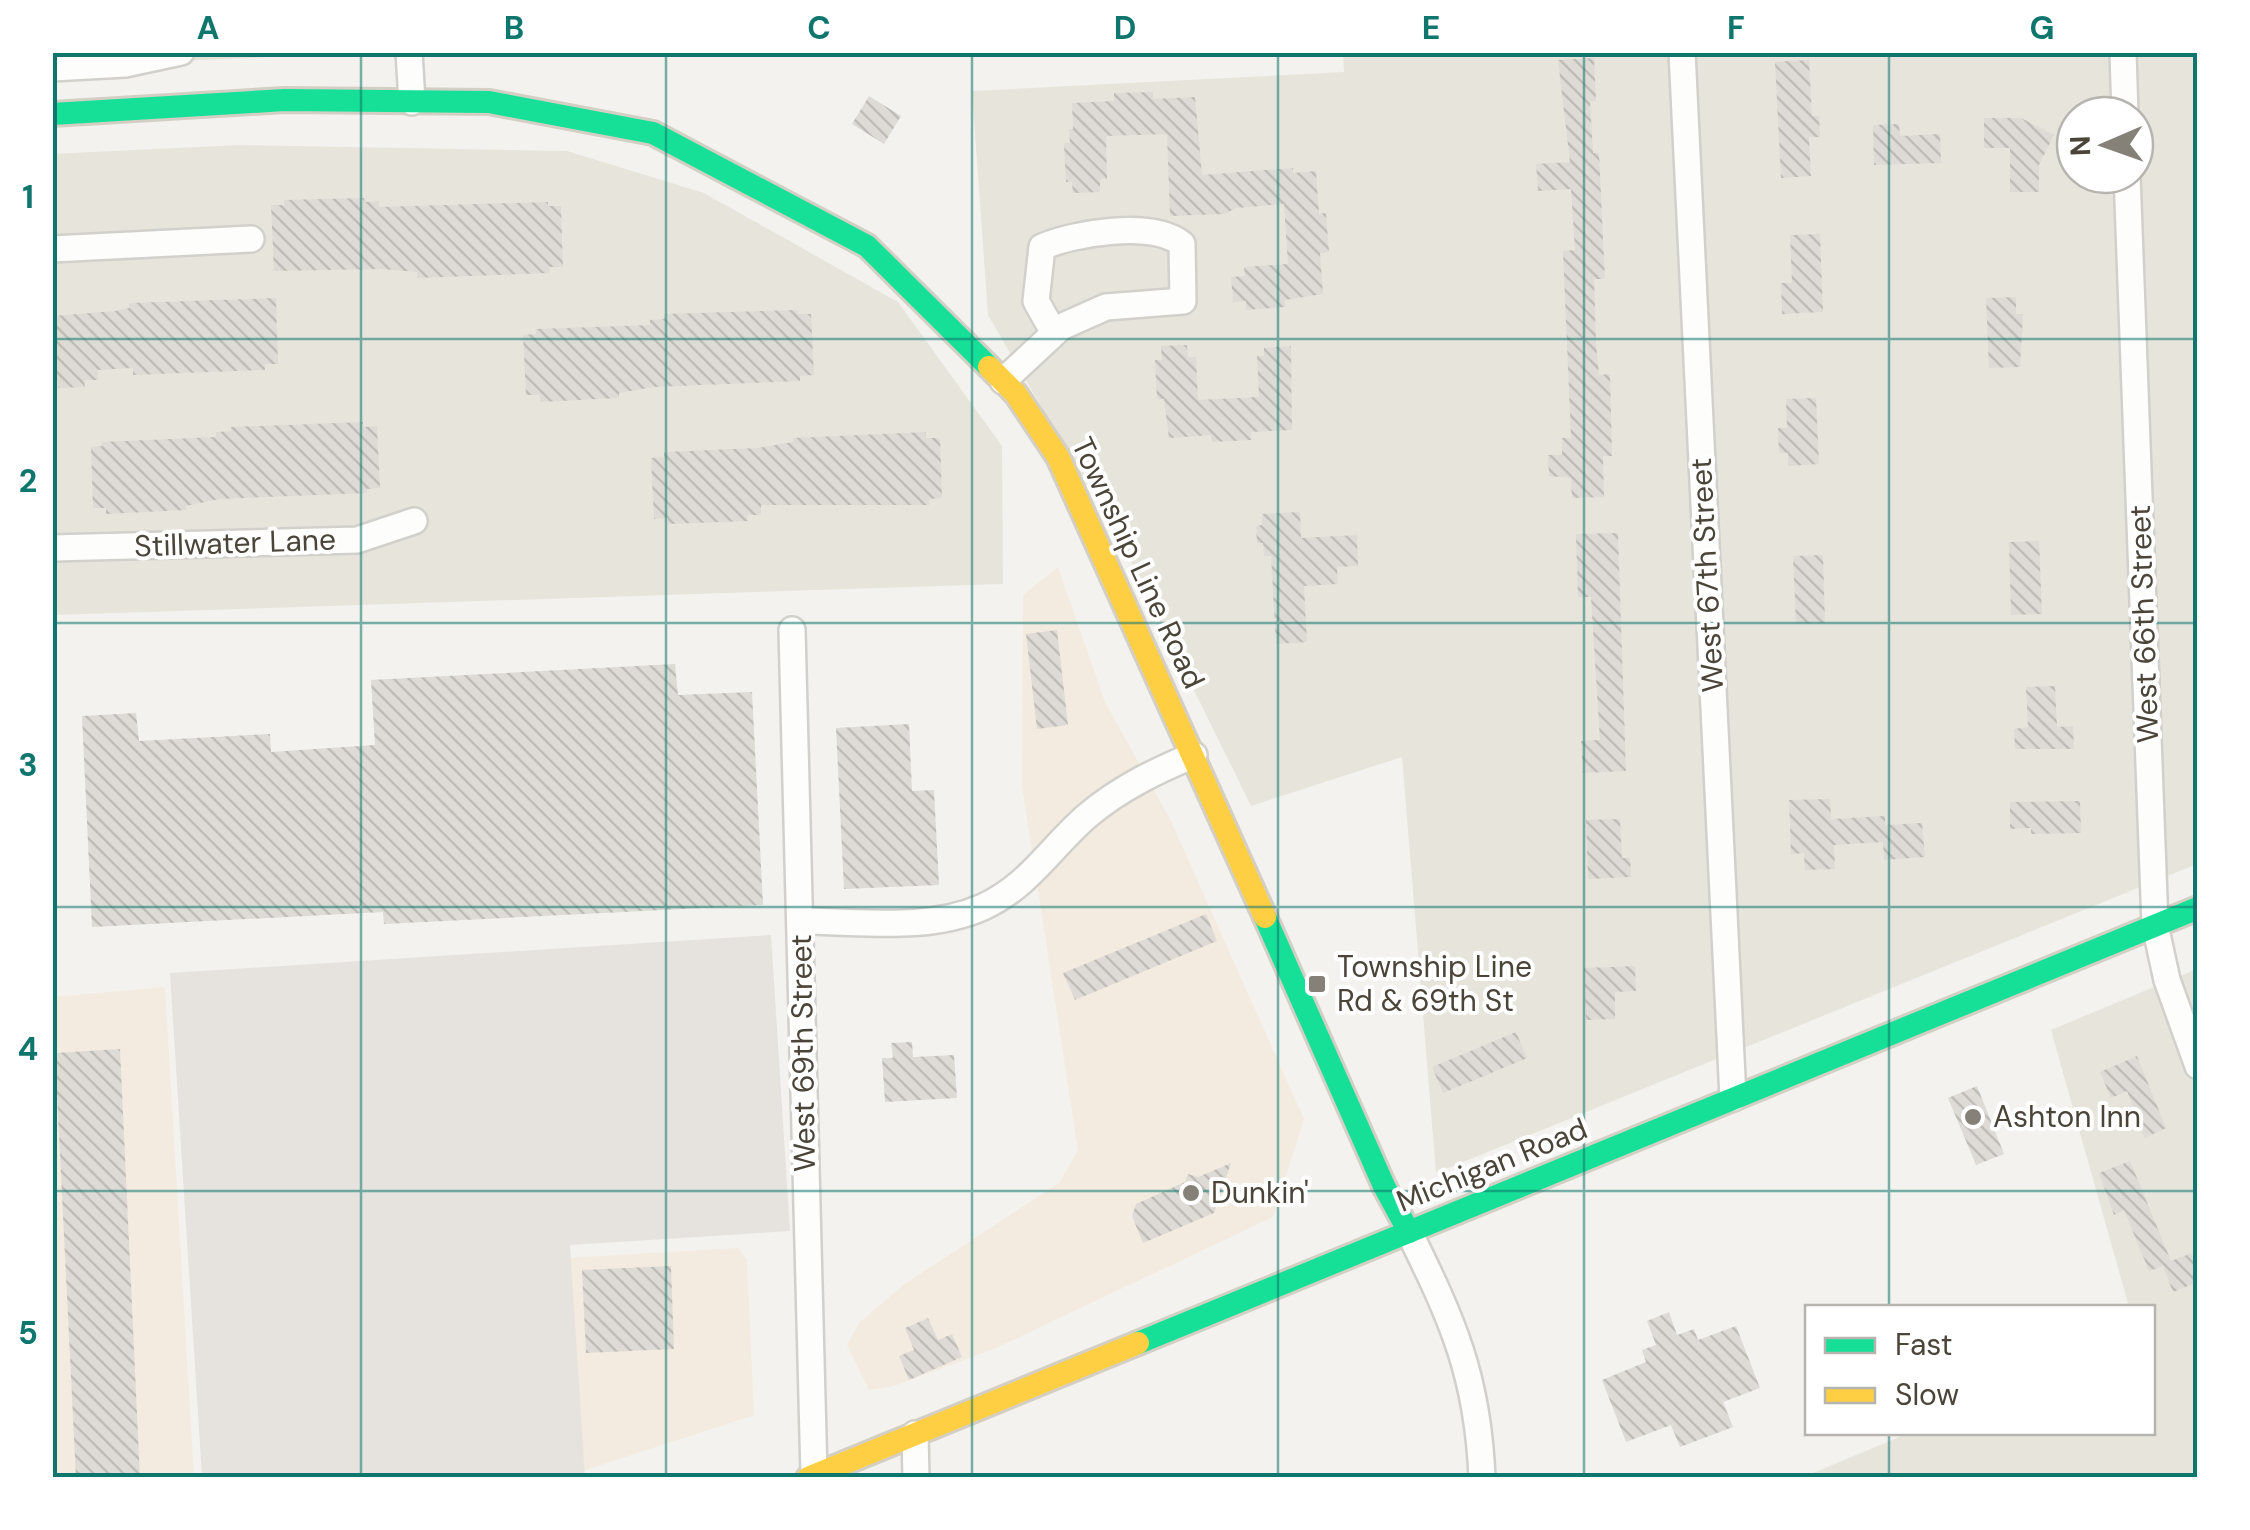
<svg xmlns="http://www.w3.org/2000/svg" width="2250" height="1530" viewBox="0 0 2250 1530" font-family="'DM Sans',sans-serif">
<style>
.residential{fill:#e7e4dc;fill-rule:evenodd}
.commercial{fill:#f3ebdf}
.parking{fill:#e6e3df}
.building{fill:url(#building-back-hatch)}
.lines{fill:none;stroke-linecap:round;stroke-linejoin:round}
.street-casing{stroke:#d2d0cb;stroke-width:30}
.fast-casing{stroke:#d3cfc5;stroke-width:28}
.slow-casing{stroke:#d3cfc5;stroke-width:28}
.street{stroke:#fdfdfc;stroke-width:25}
.fast{stroke:#16e098;stroke-width:22}
.slow{stroke:#ffcf43;stroke-width:22}
.grid{fill:none;stroke:#0f766e;stroke-width:2.5;stroke-opacity:0.55}
.poi-dot{fill:#868178;stroke:#fff;stroke-width:4}
.labels{text-anchor:middle;stroke-width:8;stroke-linejoin:round;paint-order:stroke}
.street-label{font-size:30px;fill:#4b4439;stroke:#fff}
.poi-label{font-size:30px;fill:#4b4439;stroke:#fff;text-anchor:start}
.neatline{fill:none;stroke:#0f766e;stroke-width:4}
.grid-label{font-size:32px;text-anchor:middle;font-weight:bold;fill:#0f766e}
</style>
<defs>
<pattern id="building-back-hatch" width="6" height="6" patternUnits="userSpaceOnUse" patternTransform="scale(2.5)"><rect width="6" height="6" fill="#dedbd6"/><path d="M-1 5l2 2M0 0l6 6M5-1l2 2" fill="none" stroke="#c0bdb8"/></pattern>
</defs>
<rect width="100%" height="100%" fill="#f4f2ee"/>
<g class="residential">
<path d="M53,52L373,53L53,66Z"/>
<path d="M1343,52L2197,53V864L1436,1173L1402,757L1251,806L1128,556L988,315L972,91L1344,72ZM2075,115H2135V175H2075Z"/>
<path d="M238,145L567,151L704,193L898,302L1002,446L1003,584L53,615L52,154Z"/>
<path d="M2197,969V1477L1801,1478L1909,1433L2152,1432V1308L2129,1307L2051,1030Z"/>
</g>
<g class="commercial">
<path d="M1058,567L1105,702L1170,819L1304,1119L1273,1217L994,1349L894,1386L869,1390L847,1345L859,1323L903,1285L1059,1183L1078,1151L1022,786L1023,595Z"/>
<path d="M165,987L194,1477H53L52,997Z"/>
<path d="M738,1248L747,1260L754,1415L576,1473L566,1258Z"/>
</g>
<path class="parking" d="M771,935L790,1231L570,1245L585,1477H202L170,973Z"/>
<g class="building">
<path d="M1594,58L1596,101H1590L1593,153H1599L1605,279H1594L1596,344L1599,375L1610,374L1612,456H1603L1604,497L1572,498L1571,478L1549,476L1548,455H1562V438H1571L1563,251L1575,250L1571,189L1538,191L1536,164L1570,162L1558,60Z"/>
<path d="M1809,60L1812,116H1819L1820,137H1809L1811,176L1781,178L1775,62Z"/>
<path d="M1153,92V99L1195,97L1202,175L1293,168V173L1316,171L1319,214L1326,213L1329,252L1320,253L1323,294L1285,300V307L1246,310V301L1233,302L1231,277L1245,276L1244,267L1288,264L1284,204L1236,208L1225,214L1170,216L1167,134L1106,136L1107,179H1100V192L1073,193L1072,182H1066L1064,143H1070L1069,129H1073L1072,103L1114,101V93Z"/>
<path d="M869,96L901,116L884,144L852,124Z"/>
<path d="M1984,118H2021L2054,135L2039,165V192H2010V148H1984Z"/>
<path d="M1899,124L1900,136L1940,134L1941,163L1874,165L1873,125Z"/>
<path d="M364,198L365,202L379,201V207L548,202V206H561L563,267H549L550,273L417,278V272L382,269L274,271L271,205H284V200Z"/>
<path d="M1820,234L1823,312L1782,314L1781,283H1792L1790,235Z"/>
<path d="M2016,297V314H2023L2020,367L1989,368L1986,298Z"/>
<path d="M276,298L278,364H265V370L133,375V368L98,370V380H84L85,387L58,388V382H52L53,316L115,311L129,308V303Z"/>
<path d="M798,310V314H811L814,375L800,376V381L654,387L619,393V398L540,402V395H526L523,335L536,334V329L650,325V320L664,319V314Z"/>
<path d="M1187,345L1188,357H1196L1198,400L1259,397L1257,356H1264V348L1291,346L1292,430L1251,432V440L1212,442L1211,435L1169,438L1164,399H1157L1155,360H1162L1161,346Z"/>
<path d="M1816,398L1819,464L1788,466V453H1779L1778,428H1787L1786,399Z"/>
<path d="M363,422V427L377,426L380,488L367,489V493L220,499L186,506V510L106,514V508H93L91,447L102,446V442L216,437V432L231,431V427Z"/>
<path d="M926,432V438H940L942,498L929,499V505H761V515H747L748,521L668,524V518L654,519L651,458L664,457V452L758,448L793,442V438Z"/>
<path d="M1300,512L1301,538L1357,535L1358,566L1337,567L1338,584L1304,586L1307,642L1276,644L1271,556H1264L1263,543H1257L1256,526L1262,525V514Z"/>
<path d="M1618,533L1626,771L1583,773L1581,741L1600,740L1591,597H1578L1576,534Z"/>
<path d="M2039,541L2042,614L2011,615L2009,542Z"/>
<path d="M1823,555L1825,623L1796,624L1793,556Z"/>
<path d="M1057,630L1068,725L1037,729L1026,634Z"/>
<path d="M675,664L678,695L752,692L763,905L384,924L383,912L92,927L82,716L136,713L139,741L270,734L271,752L375,745L371,680Z"/>
<path d="M2055,686L2057,727L2073,726L2074,749H2015L2014,729L2028,727L2026,687Z"/>
<path d="M909,724L912,791L934,790L939,885L844,889L836,728Z"/>
<path d="M1830,799L1831,819L1885,816V825L1922,823L1925,857L1884,860L1883,842L1834,845L1835,869L1805,870L1804,853L1791,854L1789,800Z"/>
<path d="M2080,801L2081,833L2031,834V828L2010,829V802Z"/>
<path d="M1620,819L1622,858H1630L1631,877L1588,879L1586,820Z"/>
<path d="M1206,914L1217,941L1075,1000L1063,973Z"/>
<path d="M1635,966L1636,991L1615,992V1019L1586,1020L1584,968Z"/>
<path d="M1516,1032L1527,1058L1443,1093L1432,1067Z"/>
<path d="M912,1042L913,1057L954,1055L957,1098L885,1102L882,1058H893L891,1043Z"/>
<path d="M120,1049L140,1478H76L55,1053Z"/>
<path d="M2137,1056L2166,1128L2145,1138L2127,1091L2111,1098L2100,1072Z"/>
<path d="M1977,1086L2004,1154L1976,1165L1948,1098Z"/>
<path d="M2130,1161L2171,1261L2192,1253L2198,1282L2173,1292L2163,1266L2149,1271L2124,1210L2114,1215L2099,1173Z"/>
<path d="M1231,1163L1214,1213L1143,1243L1132,1216L1136,1204L1185,1182L1188,1174L1198,1177Z"/>
<path d="M671,1266L674,1349L586,1353L582,1270Z"/>
<path d="M1669,1312L1677,1335L1694,1329L1698,1340L1736,1326L1760,1388L1723,1402L1733,1427L1680,1447L1671,1425L1626,1442L1602,1380L1646,1362L1642,1350L1656,1345L1647,1321Z"/>
<path d="M928,1318L938,1340L952,1334L962,1357L909,1380L899,1356L914,1350L905,1328Z"/>
</g>
<g class="lines">
<defs>
<g id="street">
<path d="M409,52L412,102"/>
<path d="M1682,52L1733,1098"/>
<path d="M2123,52L2125,115"/>
<path d="M52,68L125,64L181,52"/>
<path d="M2127,175L2155,925L2167,980L2198,1066"/>
<path d="M52,249L251,239"/>
<path d="M1003,381L1061,327L1106,307L1183,301L1182,244C1152,220 1074,233 1042,247L1036,301L1054,333"/>
<path d="M52,548L357,540L414,521"/>
<path d="M792,630L814,1475"/>
<path d="M800,921C860,921 927,932 983,907C1029,886 1051,847 1087,816C1120,788 1156,771 1194,755"/>
<path d="M1409,1232C1453,1321 1478,1377 1482,1478"/>
<path d="M915,1434L916,1478"/>
</g>
<g id="fast">
<path d="M52,114L285,100L489,102L653,133L867,246L989,367"/>
<path d="M1265,917L1384,1186L1409,1232"/>
<path d="M1138,1343L2198,908"/>
</g>
<g id="slow">
<path d="M989,367L1016,394L1058,457L1265,917"/>
<path d="M808,1478L1138,1343"/>
</g>
</defs>
<use href="#street" class="street-casing"/>
<use href="#fast" class="fast-casing"/>
<use href="#slow" class="slow-casing"/>
<use href="#street" class="street"/>
<use href="#fast" class="fast"/>
<use href="#slow" class="slow"/>
</g>
<path class="grid" d="M361,52V1478M666,52V1478M972,52V1478M1278,52V1478M1584,52V1478M1889,52V1308M52,339H2198M52,623H2198M52,907H2198M52,1191H2198M1889,1432V1478"/>
<g class="poi-dot">
<rect x="1307" y="974" width="20" height="20" rx="5"/>
<circle cx="1973" cy="1117" r="10"/>
<circle cx="1191" cy="1193" r="10"/>
</g>
<g class="labels">
<g class="street-label">
<text transform="translate(235 543) rotate(-2)" y="10">Stillwater Lane</text>
<text transform="translate(1138 563) rotate(65)" y="10">Township Line Road</text>
<text transform="translate(1707 575) rotate(-93)" y="10">West 67th Street</text>
<text transform="translate(2144 624) rotate(-92)" y="10">West 66th Street</text>
<text transform="translate(803 1053) rotate(-91)" y="10">West 69th Street</text>
<text transform="translate(1492 1165) rotate(-22)" y="10">Michigan Road</text>
</g>
<g class="poi-label">
<text x="1337" y="977">Township Line<tspan x="1337" dy="34">Rd &amp; 69th St</tspan></text>
<text x="1993" y="1127">Ashton Inn</text>
<text x="1211" y="1203">Dunkin'</text>
</g>
</g>
<rect width="2250" height="1530" fill="none" stroke="#ffffff" stroke-width="110"/>
<rect x="1805" y="1305" width="350" height="130" fill="#ffffff" stroke="#b7b4b0" stroke-width="2.5"/>
<rect x="1825" y="1338" width="50" height="15" fill="#16e098" stroke="#b7b4b0" stroke-width="2.5"/>
<text x="1895" y="1355" font-size="30" fill="#4b4439">Fast</text>
<rect x="1825" y="1388" width="50" height="15" fill="#ffcf43" stroke="#b7b4b0" stroke-width="2.5"/>
<text x="1895" y="1405" font-size="30" fill="#4b4439">Slow</text>
<g transform="translate(2105 145) rotate(268)"><circle r="48" fill="#ffffff" stroke="#b7b4b0" stroke-width="2.5"/>
<path d="M0-8L18 38L0 25L-18 38Z" fill="#868178"/>
<text y="-15" font-size="28" font-weight="bold" text-anchor="middle" fill="#4b4439">N</text>
</g>
<rect x="55" y="55" width="2140" height="1420" class="neatline"/>
<g class="grid-label">
<text x="208" y="39">A</text>
<text x="514" y="39">B</text>
<text x="819" y="39">C</text>
<text x="1125" y="39">D</text>
<text x="1431" y="39">E</text>
<text x="1736" y="39">F</text>
<text x="2042" y="39">G</text>
<text x="28" y="208">1</text>
<text x="28" y="492">2</text>
<text x="28" y="776">3</text>
<text x="28" y="1060">4</text>
<text x="28" y="1344">5</text>
</g>
</svg>
